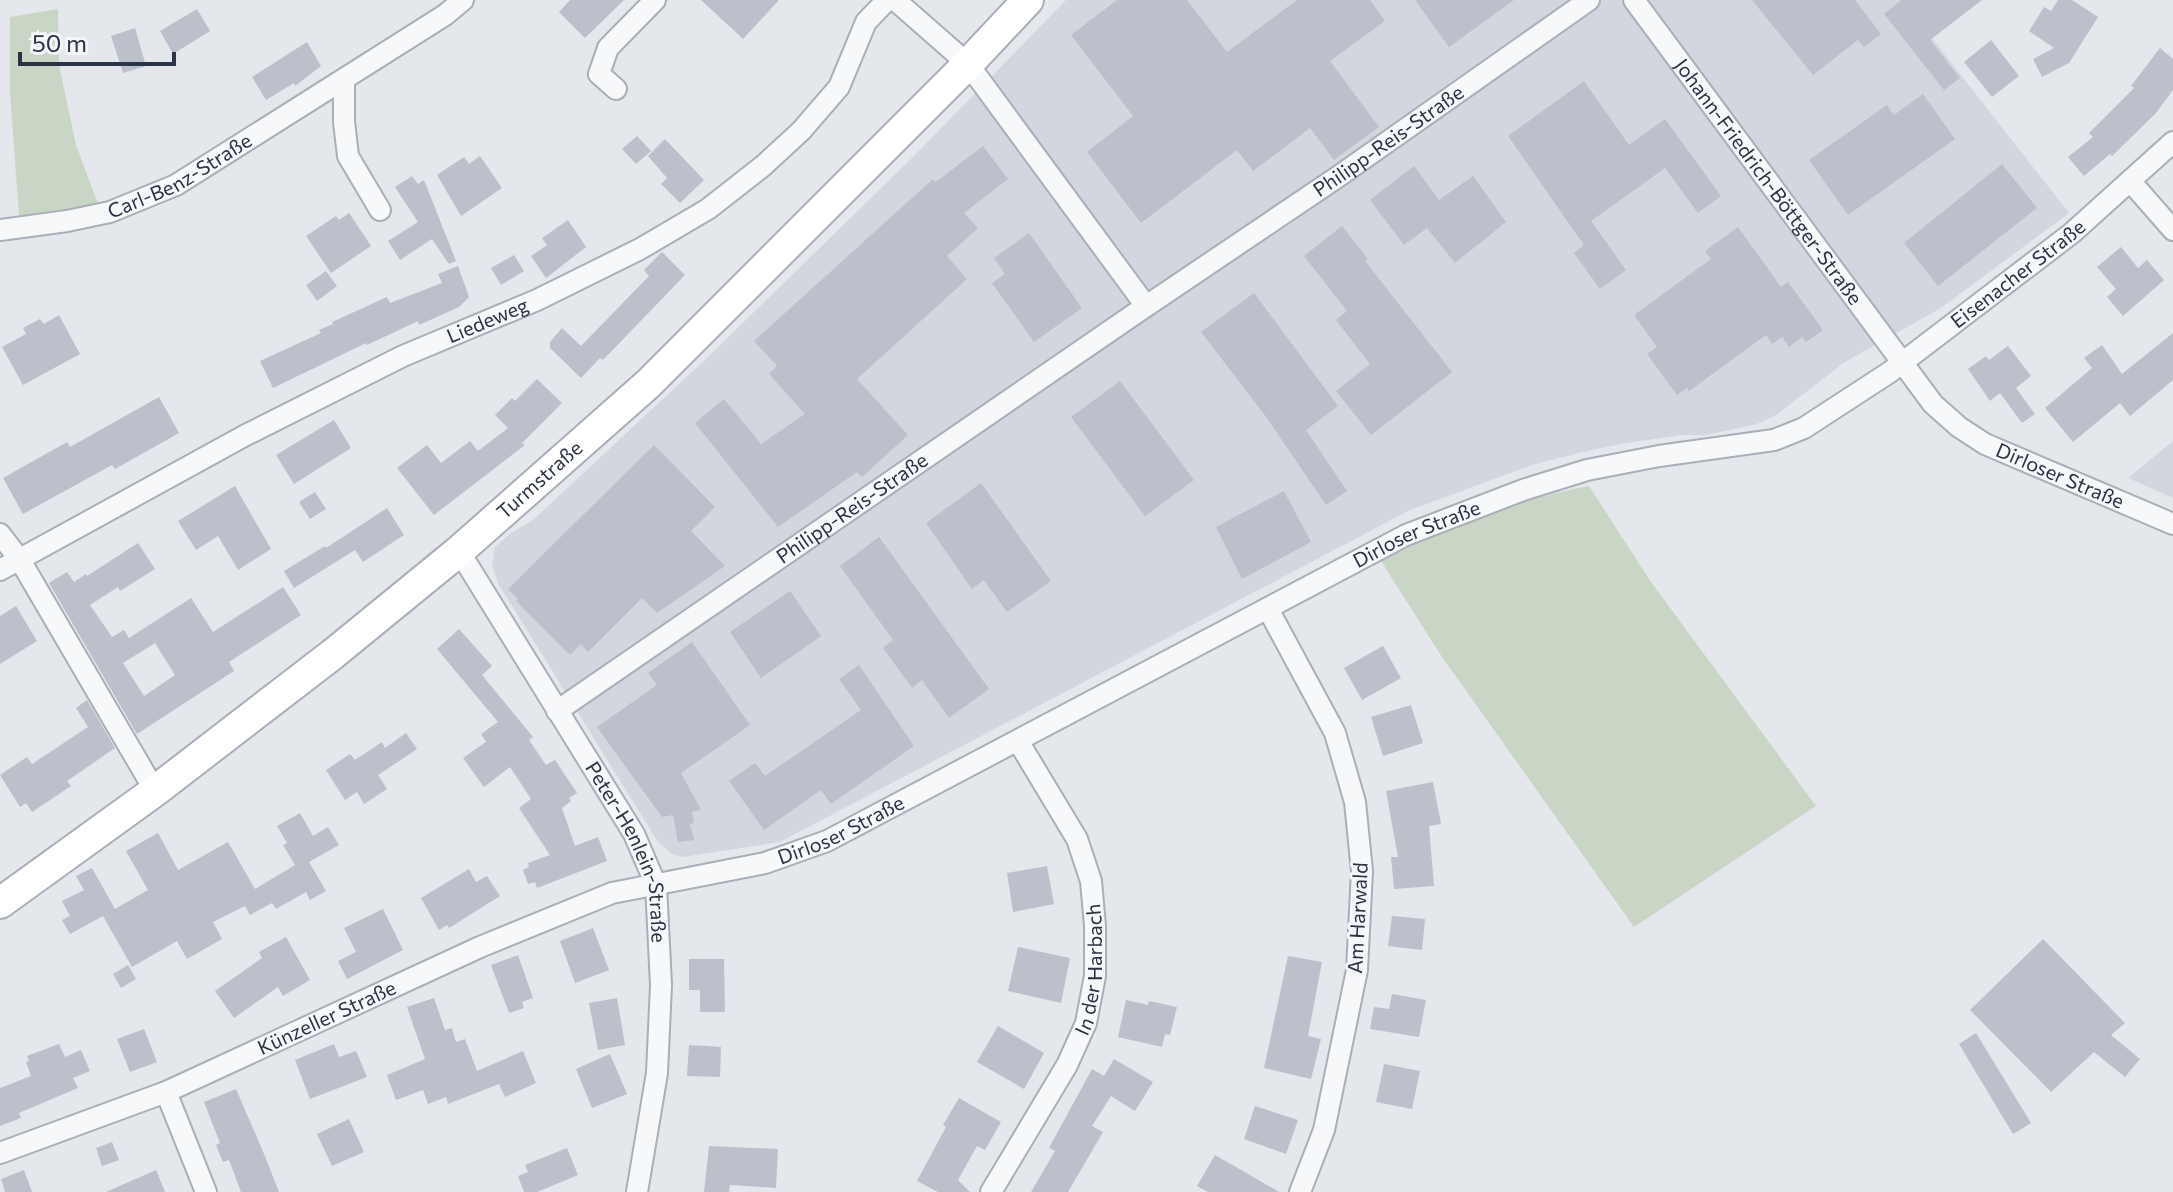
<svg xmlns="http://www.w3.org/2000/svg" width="2173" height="1192" viewBox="0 0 2173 1192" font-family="Commissioner,sans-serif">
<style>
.built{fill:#d2d6de}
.green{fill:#c9d6c5}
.building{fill:#bbc0ca;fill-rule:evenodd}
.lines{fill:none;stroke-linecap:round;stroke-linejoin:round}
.street-casing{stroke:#a9aeb7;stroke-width:24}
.secondary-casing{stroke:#a9aeb7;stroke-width:34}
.street{stroke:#f7f8fa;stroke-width:20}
.secondary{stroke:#fff;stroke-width:30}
.labels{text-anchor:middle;stroke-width:6;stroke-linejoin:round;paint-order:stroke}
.street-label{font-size:20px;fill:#2b3445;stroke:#f4f6f9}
</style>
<rect width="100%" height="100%" fill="#e4e7ec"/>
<g class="built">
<path d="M1066,0H1902L2069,213L1941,308L1845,362L1776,415L1757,424L1706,435H1682L1620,444L1579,453L1535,464L1410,510L780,842L682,857L672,854L658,842L499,585L492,566L495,547L511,533L533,520L708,357L913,157Z"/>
<path d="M2173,441V498L2128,478Z"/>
</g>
<g class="green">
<path d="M58,9L59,65L76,145L98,204L19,216L10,92V17Z"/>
<path d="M1589,486L1651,582L1816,806L1634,927L1440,654L1381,561C1445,527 1517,499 1589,486Z"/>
</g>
<g class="building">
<path d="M570,0H624L585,38L559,12Z"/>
<path d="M701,0H779L743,39Z"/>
<path d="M1117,0H1187L1227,52L1297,0H1370L1385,21L1330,61L1379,127L1334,160L1310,128L1253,171L1237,150L1141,223L1087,152L1133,116L1071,35Z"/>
<path d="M1415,0H1514L1449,47Z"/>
<path d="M1752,0H1855L1881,34L1864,47L1858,40L1813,75Z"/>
<path d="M1901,0H1982L1930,40L1960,78L1944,90L1884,14Z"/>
<path d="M2058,0H2072L2098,17L2069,63L2042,77L2033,59L2054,48L2029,31L2044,7L2051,11Z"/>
<path d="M197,9L210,31L173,54L160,31Z"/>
<path d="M135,28L146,66L123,73L111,36Z"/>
<path d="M1991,40L2019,76L1992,97L1964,62Z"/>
<path d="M307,42L321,66L295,86L294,83L266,100L252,77Z"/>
<path d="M2160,48L2173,59V90L2155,114L2112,156L2110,154L2084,176L2068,157L2093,137L2089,133L2134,88L2131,86Z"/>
<path d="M1584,81L1629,145L1665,119L1721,196L1698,213L1665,168L1591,221L1626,270L1600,289L1574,253L1584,245L1508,136Z"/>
<path d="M1923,94L1955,139L1848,215L1809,160L1887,105L1894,115Z"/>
<path d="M637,136L651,151L636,164L622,149Z"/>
<path d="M665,139L704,180L680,203L661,184L667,178L648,156Z"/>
<path d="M983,146L1008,179L964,213L978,228L947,256L967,279L857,379L908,435L862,477L857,472L778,527L695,423L724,399L761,444L805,414L769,374L777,366L754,341L933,179L936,182Z"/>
<path d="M480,156L502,188L461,216L437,175L464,157L469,164Z"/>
<path d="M2002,164L2037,208L1938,286L1904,243Z"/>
<path d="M1414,166L1439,200L1473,176L1506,222L1455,263L1427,228L1404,245L1370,200Z"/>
<path d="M412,176L418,184L424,180L456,261L449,264L432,239L400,260L388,241L418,222L395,187Z"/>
<path d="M349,213L371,246L331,273L306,236L336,216L339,220Z"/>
<path d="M568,220L586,247L546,278L531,256L547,245L542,238Z"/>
<path d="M1342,226L1368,259L1365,261L1452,372L1371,435L1336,391L1370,364L1336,320L1347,311L1304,256Z"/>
<path d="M1738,227L1781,287L1788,282L1823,330L1806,342L1802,337L1789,347L1782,337L1772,344L1766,335L1689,391L1687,388L1677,395L1647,354L1657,347L1634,315L1711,259L1705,251Z"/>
<path d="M1029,233L1082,308L1034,342L992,283L1005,274L994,258Z"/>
<path d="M2121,247L2138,268L2147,260L2164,280L2123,316L2107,297L2116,289L2097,267Z"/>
<path d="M662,252L685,275L603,360L600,358L581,378L550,348V342L562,328L581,346L649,276L644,270Z"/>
<path d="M514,255L524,271L501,285L491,268Z"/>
<path d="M458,266L469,297L459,307L419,325L418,321L367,345L366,343L273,388L260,361L321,333L319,330L333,324L332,322L387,297L390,303L442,283L438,274Z"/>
<path d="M326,271L337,286L317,301L306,285Z"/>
<path d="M1254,293L1338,406L1306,430L1347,491L1326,505L1267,418L1201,332Z"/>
<path d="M59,315L80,354L23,385L2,347L26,334L23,328L40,319L44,324Z"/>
<path d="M2173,333V380L2130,416L2120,403L2073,442L2045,408L2092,368L2084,358L2102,345L2122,374Z"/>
<path d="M2008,346L2031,376L2016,388L2035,414L2022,423L2000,393L1990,401L1968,369L1986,356L1989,360Z"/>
<path d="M537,379L562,403L522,443L525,445L434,515L397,468L427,445L441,463L470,441L478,451L508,428L495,415L512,398L515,401Z"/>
<path d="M1120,381L1194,480L1145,516L1071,417Z"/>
<path d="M159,397L179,433L115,469L112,465L23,514L3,478L67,442L70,447Z"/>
<path d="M334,420L351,448L294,484L276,455Z"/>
<path d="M654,445L715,507L691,531L725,566L657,613L642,598L588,652L581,644L570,655L516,601L518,599L508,589Z"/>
<path d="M981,483L1051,581L1007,612L984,580L972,589L926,523Z"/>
<path d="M235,486L271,549L238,570L218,536L196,550L178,521Z"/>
<path d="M1284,491L1311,542L1242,579L1216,527Z"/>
<path d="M315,492L326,509L310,519L299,502Z"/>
<path d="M387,508L404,535L363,562L355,550L294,588L284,571L325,546L326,548Z"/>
<path d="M879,537L989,689L949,718L922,680L912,688L883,648L893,640L840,566Z"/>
<path d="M138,543L155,569L120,591L118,587L90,605L112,637L124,630L129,638L191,598L213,632L283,587L301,615L229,662L234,671L137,734L49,583L67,572L74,582L86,574L87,576ZM155,643L175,675L144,696L123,663Z"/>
<path d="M790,591L821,636L761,678L730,632Z"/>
<path d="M16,606L37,641L0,664V616Z"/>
<path d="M459,629L492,666L482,675L533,737L529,740L546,765L555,760L577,793L569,798L571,801L562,808L575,846L598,837L607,861L537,888L535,882L528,884L523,870L529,867L528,863L550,855L519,808L531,799L510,767L484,787L463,758L486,742L481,734L498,722L437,649Z"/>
<path d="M692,642L750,725L681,773L701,810L692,812L694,823L690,824L694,840L678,842L673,815L662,817L597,727L657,685L648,673Z"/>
<path d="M1383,646L1401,678L1362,700L1344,668Z"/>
<path d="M859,665L914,746L831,804L821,790L764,830L729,781L755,763L765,776L861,710L839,679Z"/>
<path d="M87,700L115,748L67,781L71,786L32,812L26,803L20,807L0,775L27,757L32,764L88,727L76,708Z"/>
<path d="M1411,705L1423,743L1383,756L1371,717Z"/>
<path d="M406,733L417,749L378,775L387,789L364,804L357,792L345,800L326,770L350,754L355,760L382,742L385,748Z"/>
<path d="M1433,782L1441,824L1429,826L1434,886L1394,889L1391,857H1398L1386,791Z"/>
<path d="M300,813L313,836L328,827L339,845L309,862L326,891L310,900L306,892L276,909L272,903L250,915L245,906L213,922L222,939L187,959L177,941L132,967L103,916L70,934L62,920L70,916L62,901L84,890L76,876L92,868L115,909L148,890L126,851L158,833L178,870L228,842L255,889L295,865L283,845L287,843L277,826Z"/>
<path d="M1047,866L1054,904L1013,912L1007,873Z"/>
<path d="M469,869L476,882L487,876L500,896L449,928L447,925L439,930L421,898Z"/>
<path d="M383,909L403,950L347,979L338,961L356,952L344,928Z"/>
<path d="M1392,916L1425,919L1422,950L1388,946Z"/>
<path d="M593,928L609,970L575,983L560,941Z"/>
<path d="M286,937L310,980L283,996L278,987L234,1018L215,991L262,958L259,952Z"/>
<path d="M2043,939L2125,1023L2111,1035L2140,1059L2125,1077L2094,1052L2051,1092L1970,1010Z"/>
<path d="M1018,947L1070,958L1061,1003L1008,991Z"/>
<path d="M518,955L533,998L522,1002L524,1008L509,1013L491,965Z"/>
<path d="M1288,956L1322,962L1308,1036L1321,1039L1311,1079L1264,1068Z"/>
<path d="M689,959H724L725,1012H700V990H689Z"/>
<path d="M128,965L136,979L121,988L113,974Z"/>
<path d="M1392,994L1426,1000L1419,1037L1370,1029L1374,1007L1389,1009Z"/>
<path d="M434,998L445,1030L452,1028L456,1042L465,1039L477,1071L523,1051L536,1083L505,1097L499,1084L448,1104L446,1097L428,1104L423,1090L396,1100L387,1075L425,1059L407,1007Z"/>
<path d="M617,998L625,1045L598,1050L589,1003Z"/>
<path d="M1126,1000L1148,1005L1149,1001L1177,1007L1170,1035L1165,1034L1162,1047L1118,1037Z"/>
<path d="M998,1026L1044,1053L1024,1089L977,1062Z"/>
<path d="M144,1029L157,1062L130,1072L117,1039Z"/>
<path d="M1976,1033L2031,1123L2013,1134L1959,1044Z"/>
<path d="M59,1044L65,1057L81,1050L90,1071L73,1078L78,1088L19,1113L21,1118L0,1126V1088L31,1076L26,1062L29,1061L27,1056Z"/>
<path d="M334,1044L339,1057L356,1051L367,1077L310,1099L295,1060Z"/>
<path d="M689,1045L721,1047L720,1077L687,1076Z"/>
<path d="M610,1054L627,1094L592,1108L576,1069Z"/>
<path d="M1114,1059L1153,1082L1135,1111L1111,1096L1092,1126L1103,1132L1068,1192H1031L1055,1151L1049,1148L1092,1069L1104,1076Z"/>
<path d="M1384,1064L1420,1071L1412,1109L1376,1102Z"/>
<path d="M236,1089L262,1149L279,1192H241L229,1160L223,1162L216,1145L220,1143L204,1102Z"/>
<path d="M959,1098L1001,1122L985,1150L977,1146L958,1180L970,1192H938L917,1181L946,1127L943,1125Z"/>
<path d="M1255,1106L1298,1120L1286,1154L1244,1139Z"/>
<path d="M349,1119L364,1152L332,1166L317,1134Z"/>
<path d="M112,1142L119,1160L102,1166L96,1148Z"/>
<path d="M709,1146L778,1149L776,1188L730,1185L729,1192H704Z"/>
<path d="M567,1148L578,1175L537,1192H524L518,1176L528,1172L525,1165Z"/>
<path d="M1215,1155L1243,1171L1279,1192H1208L1197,1186Z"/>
<path d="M24,1170L32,1192H5L1,1179Z"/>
<path d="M156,1170L165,1192H106Z"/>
</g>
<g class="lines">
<defs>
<g id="street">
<path d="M895,0L968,64L1146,306"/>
<path id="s1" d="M1634,0L1933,404L1959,427L1985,444L2173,524"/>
<path d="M344,79V122L348,156L380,210"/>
<path d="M616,89L599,74L608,48L655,0"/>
<path d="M2131,182L2173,230"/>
<path id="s2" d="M0,230L67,221L110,212L176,185L445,15L463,0"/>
<path d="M0,534L20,560L155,791"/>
<path id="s3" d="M459,551L634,834L656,885L661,985L657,1073L637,1192"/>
<path id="s4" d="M0,570L244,436L403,356L537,300L640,249L708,209L763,166L801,131L839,87L866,22L887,0"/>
<path d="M1268,609L1335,733L1355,802L1362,871L1357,970L1324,1130L1300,1192"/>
<path id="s5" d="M557,711L1136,313L1339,176L1589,0"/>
<path d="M166,1092L206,1192"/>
<path id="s6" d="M0,1153L166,1092L480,947L612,893L765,863L827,841L1406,535L1523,490L1587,470L1659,456L1774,440L1804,428L1890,372L2072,233L2173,142"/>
<path id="s7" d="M991,1192L1067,1065L1086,1023L1095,976V926L1091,881L1077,839L1018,741"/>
</g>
<g id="secondary">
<path id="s8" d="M0,903L155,791L333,654L459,551L648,384L968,64L1028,0"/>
</g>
</defs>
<use href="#street" class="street-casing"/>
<use href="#secondary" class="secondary-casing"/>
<use href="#street" class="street"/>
<use href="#secondary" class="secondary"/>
</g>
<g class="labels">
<g class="street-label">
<text dy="7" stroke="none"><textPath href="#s5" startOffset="1008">Philipp-Reis-Straße</textPath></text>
<text dy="7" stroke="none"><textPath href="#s2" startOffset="190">Carl-Benz-Straße</textPath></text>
<text dy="7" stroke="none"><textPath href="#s1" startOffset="226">Johann-Friedrich-Böttger-Straße</textPath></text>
<text dy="7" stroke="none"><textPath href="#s6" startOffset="2220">Eisenacher Straße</textPath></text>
<text dy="7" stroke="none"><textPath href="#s4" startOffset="548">Liedeweg</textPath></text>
<text dy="7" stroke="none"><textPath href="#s1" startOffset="650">Dirloser Straße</textPath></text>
<text dy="7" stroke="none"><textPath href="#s8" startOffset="686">Turmstraße</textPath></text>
<text dy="7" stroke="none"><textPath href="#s5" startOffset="358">Philipp-Reis-Straße</textPath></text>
<text dy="7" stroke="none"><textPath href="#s6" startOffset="1552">Dirloser Straße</textPath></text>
<text dy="7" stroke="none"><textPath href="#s6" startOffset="904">Dirloser Straße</textPath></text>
<text dy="7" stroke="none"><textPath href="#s3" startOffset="348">Peter-Henlein-Straße</textPath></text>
<text transform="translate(1358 918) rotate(-87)" y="7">Am Harwald</text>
<text dy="7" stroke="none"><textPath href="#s7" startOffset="248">In der Harbach</textPath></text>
<text dy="7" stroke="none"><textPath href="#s6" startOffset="354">Künzeller Straße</textPath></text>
</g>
</g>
<path d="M20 52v12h154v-12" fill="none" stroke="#2b3445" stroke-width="4"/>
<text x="32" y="52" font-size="24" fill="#2b3445" stroke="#f4f6f9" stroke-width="6" paint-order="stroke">50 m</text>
</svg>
